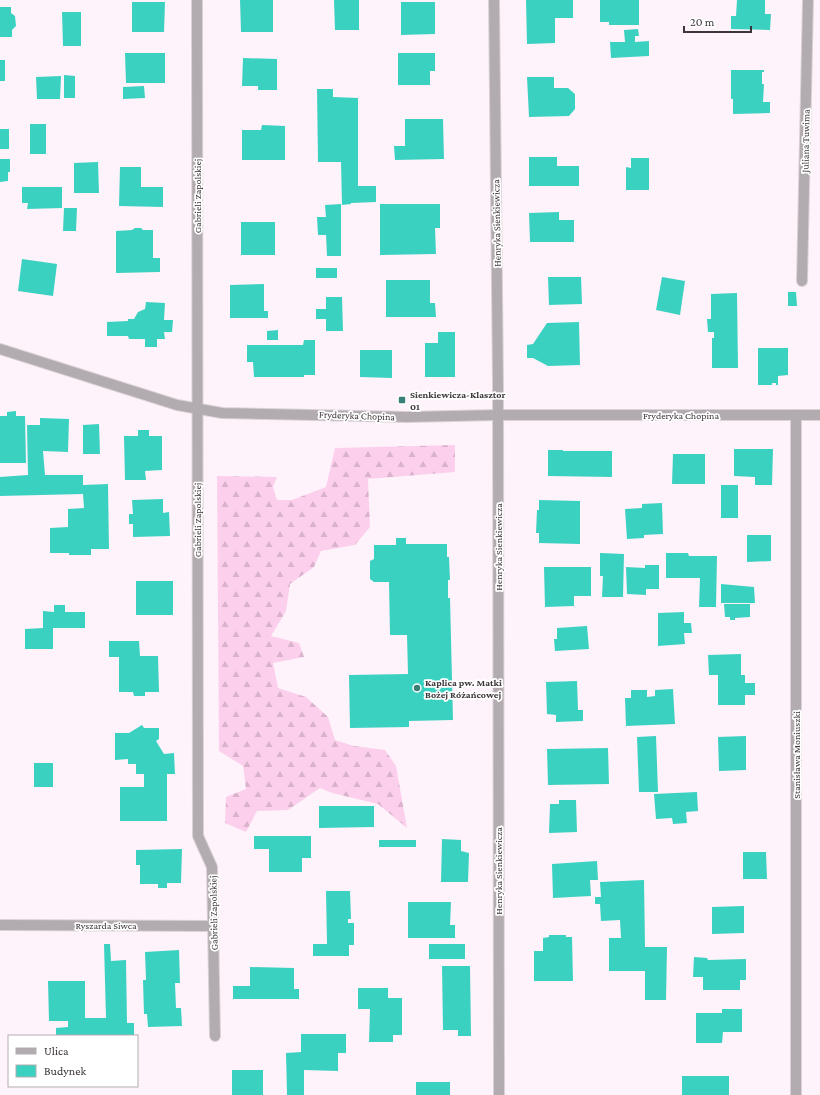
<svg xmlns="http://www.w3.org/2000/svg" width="820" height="1095" viewBox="0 0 820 1095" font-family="'Crimson Pro',serif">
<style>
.forest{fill:url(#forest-firs)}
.building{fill:#3bd1c1}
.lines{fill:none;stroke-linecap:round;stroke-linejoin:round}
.street-casing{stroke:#dbd1d7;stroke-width:12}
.street{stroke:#b2abaf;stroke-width:10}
.poi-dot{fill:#397f76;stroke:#fff;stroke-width:1.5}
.labels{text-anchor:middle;stroke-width:3.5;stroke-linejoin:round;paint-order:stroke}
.street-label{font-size:10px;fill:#3c3539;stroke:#fff}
.poi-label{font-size:10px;font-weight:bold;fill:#3c3539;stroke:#fff;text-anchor:start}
</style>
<defs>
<pattern id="forest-firs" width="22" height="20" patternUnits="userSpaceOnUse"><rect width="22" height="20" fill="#fcd0ed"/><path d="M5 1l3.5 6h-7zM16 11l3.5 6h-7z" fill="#d9b3cc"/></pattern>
</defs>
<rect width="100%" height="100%" fill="#fef3fa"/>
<path class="forest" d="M455,445V472L368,479L370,527L355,545L321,551L314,567L290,584L286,611L271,636L299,643L304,657L273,663L278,688L306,697L328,717L335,740L354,746L385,750L396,766L407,828L378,804L332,793L320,788L288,810L257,811L246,832L225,823L226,797L246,789L243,766L219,751L217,476L277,477L273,487L277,500H292L326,487L335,448Z"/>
<g class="building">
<path d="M240,0H273V32H241Z"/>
<path d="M334,0H359V30H335Z"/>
<path d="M526,0H573V18H555V43L527,44Z"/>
<path d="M600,0H639V25H609V22H600Z"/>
<path d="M737,0H765V14H771L770,30L731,29V16H736Z"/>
<path d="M132,2H165L164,32H132Z"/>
<path d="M401,2H435V34L401,35Z"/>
<path d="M0,7H11V13L15,16L16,26L12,30V37H0Z"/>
<path d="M62,12H81V46H63Z"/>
<path d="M638,29L639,36H635V42L649,41V56L611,58L610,42H625L624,30Z"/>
<path d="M125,53H165V83H126Z"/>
<path d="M398,53H435V71H430V85H398Z"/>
<path d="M243,58L277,59V90H258V86H242Z"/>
<rect x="0" y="60" width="5" height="21"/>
<path d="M731,70H764V72H762V84H764L763,102H770V113L733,114V99H731Z"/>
<path d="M64,75L75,76V98H64Z"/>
<path d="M61,76L60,99H37L36,77Z"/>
<path d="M527,77H554V88H568L575,94V109L569,116L529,117Z"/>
<path d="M144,86L145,98L123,99V87Z"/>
<path d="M317,89H333V97L358,98V186H376V202L351,203V204L342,205L341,162H318Z"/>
<path d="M405,119H443L444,159L395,160L394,146H405Z"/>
<rect x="30" y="124" width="16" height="30"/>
<path d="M262,125L285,126V160H242V130H261Z"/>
<rect x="0" y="129" width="9" height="20"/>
<path d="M529,157H557V166H579V186H529Z"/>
<path d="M631,158H649V190H626V167L631,168Z"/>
<path d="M0,159H10V172H8V181L0,182Z"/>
<path d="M98,162L99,193H74V163Z"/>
<path d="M120,167H141V187H163V207L119,206Z"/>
<path d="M22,187H62V208L27,209L28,203H22Z"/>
<path d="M341,204V256H327L326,235H318L317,217H326L325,205Z"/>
<path d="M380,204H440V228H435L436,254L380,255Z"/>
<path d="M64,208H77L76,231H63Z"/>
<path d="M559,212V220H574V242H530L529,213Z"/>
<rect x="241" y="222" width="34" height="33"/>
<path d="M135,228H141L143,230H153V258H160V272L116,273V231L132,230Z"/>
<path d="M22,259L57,264L53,296L18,291Z"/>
<rect x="316" y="268" width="21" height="10"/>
<path d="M548,277H581L582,304L549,305Z"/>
<path d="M662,277L685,281L680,315L656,310Z"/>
<path d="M386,280H430V303H435L436,317H386Z"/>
<path d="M264,284V311H268V318H230V285Z"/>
<path d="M788,292H796L797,306H788Z"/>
<path d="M737,293L738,368H712V338H714V332H708L707,319H711V294Z"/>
<path d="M326,297H342L343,331H326V319H316V309H326Z"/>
<path d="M146,302L165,303L164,320H173L172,332H164L165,339H157V347H145V339H129L128,336H107V322L128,321V319H134L138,312L145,309Z"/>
<path d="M579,322L580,365L548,366L533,358H527V345L533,344L547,323Z"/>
<path d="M278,330V340H267V331Z"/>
<path d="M438,332H455V377H425V343H438Z"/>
<path d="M304,340H315V375H304V377H254L253,362H247V345H303Z"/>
<path d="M758,348H788V375L778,376V385H776V383H772V385H758Z"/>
<path d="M360,350H392V378L360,377Z"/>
<path d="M16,411V416H25L26,463H0V416H7V412Z"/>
<path d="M40,418L69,419L68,452L43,451L45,475H83V485L108,484L109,549H91V555H69V553H50V528L68,527V509L84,508L83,494L0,496V477L28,475L27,425H40Z"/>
<path d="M99,424L100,454H83V425Z"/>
<path d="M138,430H149V436H162V470L145,471L146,480H125L124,436H138Z"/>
<path d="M734,449H773L772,485H755V477L734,476Z"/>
<path d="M548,450H563V451H612V477L548,476Z"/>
<path d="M673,454H705V484H672Z"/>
<rect x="721" y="485" width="17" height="33"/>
<path d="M163,499V513L169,512L170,536L133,537V524H129V514H133L132,500Z"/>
<path d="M539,500L580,501V544L539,543V533H536L537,510H539Z"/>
<path d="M662,503L663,534L644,535V538L627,539L625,509L642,508V504Z"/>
<path d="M747,535H771V561L747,562Z"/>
<path d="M396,538H406V544H447V557H449L450,580H448V598H450L453,720L409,721V727L350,728L349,675L408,674L407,635H390L389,582H374L370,579V561L374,559V545H396Z"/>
<path d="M600,553L624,554L623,597H602L603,576H600Z"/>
<path d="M666,553H688L689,556H717L716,607H699L700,578H666Z"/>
<path d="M645,565H659V589H646V595L627,594L626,567L645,568Z"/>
<path d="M544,567H591V596H574V606L545,607Z"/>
<rect x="136" y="581" width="37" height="34"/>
<path d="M721,584L754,587L755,603H721Z"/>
<path d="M724,604H750V617L735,618V620H730V617H725Z"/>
<path d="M54,605H65V612H85V628H53V649H25V629L43,628V611L54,612Z"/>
<path d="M684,612V623H691L692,633H684L685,644L658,646V613Z"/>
<path d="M587,626L589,649L555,651L554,639H557V628Z"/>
<path d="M109,641H139L140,656H158L159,692H145V696H134L133,692H119V657H109Z"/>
<path d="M741,654V675H745V683H755V695H745V705H718V675H709L708,655Z"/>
<path d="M577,681L578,710H583V721L556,722V715L547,714L546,682Z"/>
<path d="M673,689L675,724L626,726L625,698H631V690H647V697L655,696V690Z"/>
<path d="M142,725L144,728H159V739L156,741L164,754L174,753L175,774H167V821H120V787H144V774H136V764H128V759L115,760V733H129Z"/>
<path d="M656,736L658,792H639L637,737Z"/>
<path d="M746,736V770L719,771L718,737Z"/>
<path d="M608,748L609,784L548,785L547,749Z"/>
<rect x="34" y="763" width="19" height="24"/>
<path d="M697,792L698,811L686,812L687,823L673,824L672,818L656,819L654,794Z"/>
<path d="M559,800H576L577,832L549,833L550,804H559Z"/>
<path d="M319,806H374V827L319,828Z"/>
<path d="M254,836H311V858H302V872H269V849H254Z"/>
<path d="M442,839L461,840V851L469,853L468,882H441Z"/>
<rect x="379" y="840" width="37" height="7"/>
<path d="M182,849L181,883H167V888H158V884H140V865H136V850Z"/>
<path d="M743,852H766L767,879H743Z"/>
<path d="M597,861L598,880H590L591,896L553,898L552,864Z"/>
<path d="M644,880L645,947H667L666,1000H645V971H609V938H621L620,920L601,921L600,904H595V897H601L600,882Z"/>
<path d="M326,891H350L351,919H348V923H354V945H349V956H313V944H327Z"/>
<path d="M408,902H451L450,925H455V938H408Z"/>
<path d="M744,906V933L712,934V907Z"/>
<path d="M549,935H566V937H572L573,981H534V951H543V938L549,937Z"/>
<path d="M104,944H110L111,961L126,960L127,1023H134V1036H56V1028L68,1027V1021H49L48,981H85V1018H106Z"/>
<rect x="429" y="944" width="36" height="15"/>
<path d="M179,950L180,983H175L176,1008H181L182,1026L148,1027L147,1014H144L143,980H146L145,952Z"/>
<path d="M694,957L707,958L708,960L746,959V980H740V990H703V977H693Z"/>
<path d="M442,966H470L471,1036H458V1030H443Z"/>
<path d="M250,967L294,968V989H299V999H233V986H250Z"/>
<path d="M358,988H388V998H402V1035H393V1042H369L370,1009H358Z"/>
<path d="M722,1009H742V1032H723L722,1043H696V1013H722Z"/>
<path d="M301,1034H346V1053H338V1071L304,1070V1095H287L286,1053L301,1052Z"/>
<rect x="232" y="1070" width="31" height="25"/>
<rect x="682" y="1076" width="47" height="19"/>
<rect x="416" y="1082" width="34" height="13"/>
</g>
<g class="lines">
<defs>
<g id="street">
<path d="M197,0L198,836L212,867L215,1036"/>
<path d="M494,0L498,384L499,1095"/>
<path d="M802,281L808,0"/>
<path d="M0,349L177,405L222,413L407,417L498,415H820"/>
<path d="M0,925L213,926"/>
<path d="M796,1095V415"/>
</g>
</defs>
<use href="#street" class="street-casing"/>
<use href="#street" class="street"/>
</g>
<g class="poi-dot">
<rect x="398" y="396" width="8" height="8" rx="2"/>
<circle cx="417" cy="688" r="4"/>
</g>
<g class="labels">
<g class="street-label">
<text transform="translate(805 141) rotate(-89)" y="4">Juliana Tuwima</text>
<text transform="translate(197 196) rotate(-90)" y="4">Gabrieli Zapolskiej</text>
<text transform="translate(496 223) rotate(-91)" y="4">Henryka Sienkiewicza</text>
<text transform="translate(357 415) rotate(2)" y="4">Fryderyka Chopina</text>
<text x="681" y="419">Fryderyka Chopina</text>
<text transform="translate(197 520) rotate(-90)" y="4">Gabrieli Zapolskiej</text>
<text transform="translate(498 547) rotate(-90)" y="4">Henryka Sienkiewicza</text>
<text transform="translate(796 755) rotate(-90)" y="4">Stanisława Moniuszki</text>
<text transform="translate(498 871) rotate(-90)" y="4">Henryka Sienkiewicza</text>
<text transform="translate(213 913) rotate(-91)" y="4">Gabrieli Zapolskiej</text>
<text x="106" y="929">Ryszarda Siwca</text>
</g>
<g class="poi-label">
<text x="410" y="398">Sienkiewicza-Klasztor<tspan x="410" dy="12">01</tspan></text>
<text x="425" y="686">Kaplica pw. Matki<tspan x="425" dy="12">Bożej Różańcowej</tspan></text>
</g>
</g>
<rect x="8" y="1035" width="130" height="52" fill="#ffffff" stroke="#b1aeb0"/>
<rect x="16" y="1048" width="20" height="6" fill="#b2abaf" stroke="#b1aeb0"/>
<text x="44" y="1055" font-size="12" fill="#3c3539">Ulica</text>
<rect x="16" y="1065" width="20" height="12" fill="#3bd1c1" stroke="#b1aeb0"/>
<text x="44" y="1075" font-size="12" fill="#3c3539">Budynek</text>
<path d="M684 26v6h67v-6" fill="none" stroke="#3c3539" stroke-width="2"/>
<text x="690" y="26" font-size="12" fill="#3c3539" stroke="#ffffff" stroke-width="3" paint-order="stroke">20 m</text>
</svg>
